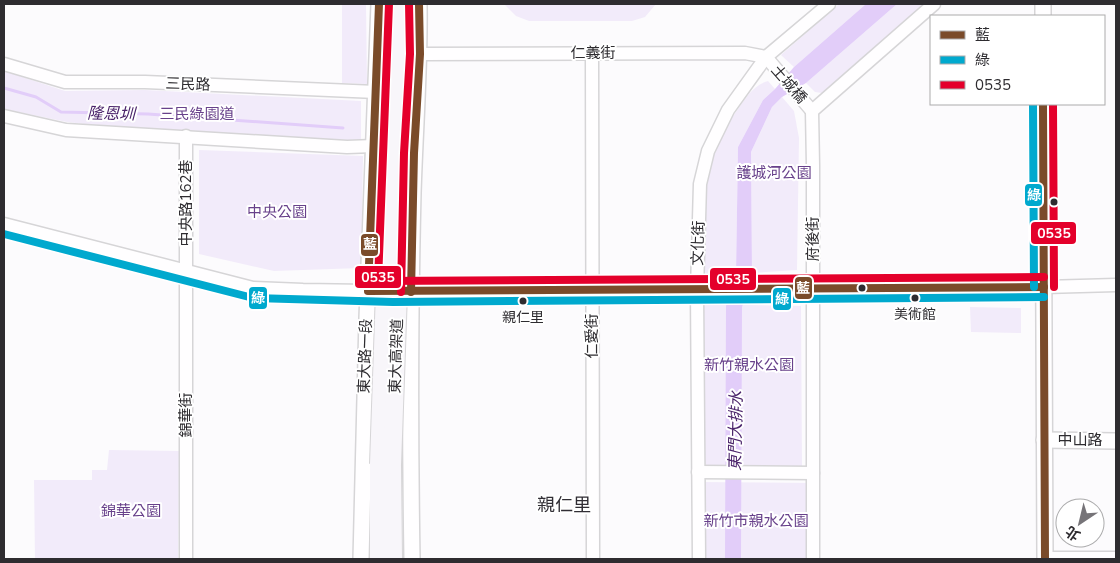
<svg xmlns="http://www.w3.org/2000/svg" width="1120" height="563" viewBox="0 0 1120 563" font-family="'Nunito Sans','Noto Sans TC',sans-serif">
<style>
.green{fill:#f2ebfa}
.water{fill:#e2cdf9}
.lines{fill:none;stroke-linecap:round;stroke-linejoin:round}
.stream{stroke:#e2cdf9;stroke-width:3}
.minor-casing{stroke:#d6d5d7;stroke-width:15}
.tertiary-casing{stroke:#d6d5d7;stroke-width:18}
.secondary-casing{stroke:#d6d5d7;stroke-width:20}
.minor{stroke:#fffeff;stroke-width:12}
.tertiary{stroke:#fffeff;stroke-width:15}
.secondary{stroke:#f8f6fa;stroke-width:18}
.secondary-bridge-casing{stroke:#d6d5d7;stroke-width:20;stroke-linecap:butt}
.secondary-bridge{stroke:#f8f6fa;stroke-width:18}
.bus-1-casing{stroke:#fff;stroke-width:11}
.bus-2-casing{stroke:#fff;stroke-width:11}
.bus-3-casing{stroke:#fff;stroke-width:11}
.bus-1{stroke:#7a4b2a;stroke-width:8}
.bus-2{stroke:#00a9ce;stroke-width:8}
.bus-3{stroke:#e4002b;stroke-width:8}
.bus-dot{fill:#2e2c30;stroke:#fff;stroke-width:2}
.labels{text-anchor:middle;stroke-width:4;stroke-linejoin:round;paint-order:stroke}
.bus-label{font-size:14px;fill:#2e2c30;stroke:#fff}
.street-label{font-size:15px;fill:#2e2c30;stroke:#fff}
.park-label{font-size:15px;fill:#68418b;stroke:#fff}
.water-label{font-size:16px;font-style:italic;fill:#4b246b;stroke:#fff}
.quarter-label{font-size:18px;fill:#302d34;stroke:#fff}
.line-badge{stroke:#fff;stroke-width:2}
.badge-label{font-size:14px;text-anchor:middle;font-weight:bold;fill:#fff}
</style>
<rect width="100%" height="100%" fill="#fcfbfd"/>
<g class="green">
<path d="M342,4H366L367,84L342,83Z"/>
<path d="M504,4H656L645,17L632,21H529L516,16Z"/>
<path d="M839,4H866L794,67L781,55Z"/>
<path d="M897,4H928L822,93L815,92L806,83Z"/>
<path d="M4,71L65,91L145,90L361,101V143L191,136L67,122L4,109Z"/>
<path d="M768,81L775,89L763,100L738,147L736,273L706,275L703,273C704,246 701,215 705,189C708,159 721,133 738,109C746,97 754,85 768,81Z"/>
<path d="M782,97L794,111L799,138L797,270L752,273L751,152L772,107Z"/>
<path d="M199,150L363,156L361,268L274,271L199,254Z"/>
<path d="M697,304L801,306L802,468L698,471Z"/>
<path d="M970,307L1021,308V333L971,332Z"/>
<path d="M109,450L179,451L178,559H35L34,480H92V470H107Z"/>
<path d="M698,482L813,483V559H699Z"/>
</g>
<path class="water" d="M866,4H897L806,83L782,97L772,107L751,152L752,273L742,307L741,559H725L726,306L736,273L738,147L763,100L775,89L794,67Z"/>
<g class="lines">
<path class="stream" d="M4,88L36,97L61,112L148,114L343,128"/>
<defs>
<g id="minor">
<path d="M592,53L593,559"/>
<path d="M420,54L745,53L766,57L812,111"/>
<path d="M4,64L65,82H145L376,92"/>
<path d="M4,116L66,130L347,147L374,146"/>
<path d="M186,136V559"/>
<path d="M4,224L253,288L303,290L368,291"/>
<path d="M1044,287L1116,285"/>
<path d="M698,472L813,473"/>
<path d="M1045,558H1116"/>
<path d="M699,559L697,290L700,184L708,151L728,110L766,57L829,4"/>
<path d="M813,559V166L812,111L934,4"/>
</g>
<g id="tertiary">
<path d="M1043,4V16"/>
<path d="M1043,104L1045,559"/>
<path d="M368,291L393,292L1044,287"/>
<path d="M1044,440L1116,441"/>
<path d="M361,559L367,318L379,4"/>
<path d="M412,559C410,437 410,315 413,193C415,129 420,67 419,4"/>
</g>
<g id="secondary">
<path d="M392,465L393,559"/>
<path d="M379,559V464"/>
</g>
</defs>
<use href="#minor" class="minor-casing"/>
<use href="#tertiary" class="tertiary-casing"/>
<use href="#secondary" class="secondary-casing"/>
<use href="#minor" class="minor"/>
<use href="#tertiary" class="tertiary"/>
<use href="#secondary" class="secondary"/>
<defs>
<g id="secondary-bridge">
<path d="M379,464L395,4"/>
<path d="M392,465L408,4"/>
</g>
</defs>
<use href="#secondary-bridge" class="secondary-bridge-casing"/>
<use href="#secondary-bridge" class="secondary-bridge"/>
<defs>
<g id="bus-1">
<path d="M379,4L368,291L1044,287"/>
<path d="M1043,104L1045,559"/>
<path d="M411,292L414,153L420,54L419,4"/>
</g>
<g id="bus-2">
<path d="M1033,104L1034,287"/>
<path d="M4,234L253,298L393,302L1044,297"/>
</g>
<g id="bus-3">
<path d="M389,4L378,281L1044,277"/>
<path d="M1053,104L1054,287"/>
<path d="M401,292L404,153L410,54L409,4"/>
</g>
</defs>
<use href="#bus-1" class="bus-1-casing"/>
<use href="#bus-2" class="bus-2-casing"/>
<use href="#bus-3" class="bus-3-casing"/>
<use href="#bus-1" class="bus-1"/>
<use href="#bus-2" class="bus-2"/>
<use href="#bus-3" class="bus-3"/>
</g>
<g class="bus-dot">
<circle cx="1054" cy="202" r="4.5"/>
<circle cx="862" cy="288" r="4.5"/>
<circle cx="915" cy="298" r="4.5"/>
<circle cx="523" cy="301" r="4.5"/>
</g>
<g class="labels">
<g class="bus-label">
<text x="915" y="319">美術館</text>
<text x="523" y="322">親仁里</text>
</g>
<g class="street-label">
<text x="593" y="58">仁義街</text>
<text transform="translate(188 84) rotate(2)" y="5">三民路</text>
<text transform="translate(789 84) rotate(49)" y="5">土城橋</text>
<text transform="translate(186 203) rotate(-90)" y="5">中央路162巷</text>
<text transform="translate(813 239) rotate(-90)" y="5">府後街</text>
<text transform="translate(698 243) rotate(-88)" y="5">文化街</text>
<text transform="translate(592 336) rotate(-90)" y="5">仁愛街</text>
<text transform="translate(365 356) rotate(-88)" y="5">東大路一段</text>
<text transform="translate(396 356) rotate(-88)" y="5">東大高架道</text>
<text transform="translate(186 415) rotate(-90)" y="5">錦華街</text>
<text x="1080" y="445">中山路</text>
</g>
<g class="park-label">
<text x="197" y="119">三民綠園道</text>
<text x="774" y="178">護城河公園</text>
<text x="277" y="217">中央公園</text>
<text x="749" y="370">新竹親水公園</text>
<text x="131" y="516">錦華公園</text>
<text x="756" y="526">新竹市親水公園</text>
</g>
<g class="water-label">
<text transform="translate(111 113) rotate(1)" y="6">隆恩圳</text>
<text transform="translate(735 431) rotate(-89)" y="6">東門大排水</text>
</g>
<g class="quarter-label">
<text x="564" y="511">親仁里</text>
</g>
</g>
<g class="line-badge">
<rect x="1024" y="183" width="19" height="24" rx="5" fill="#00a9ce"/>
<rect x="1030" y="221" width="47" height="24" rx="5" fill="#e4002b"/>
<rect x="360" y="233" width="19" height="24" rx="5" fill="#7a4b2a"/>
<rect x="354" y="265" width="48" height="24" rx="5" fill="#e4002b"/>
<rect x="709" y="267" width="48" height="24" rx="5" fill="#e4002b"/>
<rect x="794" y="276" width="19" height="24" rx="5" fill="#7a4b2a"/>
<rect x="248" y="286" width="20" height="24" rx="5" fill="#00a9ce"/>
<rect x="772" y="287" width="20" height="24" rx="5" fill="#00a9ce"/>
</g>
<g class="badge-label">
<text x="1034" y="200">綠</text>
<text x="1054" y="238">0535</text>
<text x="370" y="249">藍</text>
<text x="378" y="282">0535</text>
<text x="733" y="284">0535</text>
<text x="803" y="293">藍</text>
<text x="258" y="303">綠</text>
<text x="782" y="304">綠</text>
</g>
<rect width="1120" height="563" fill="none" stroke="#2e2c30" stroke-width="10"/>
<rect x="930" y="15" width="175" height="90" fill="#ffffff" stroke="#ababac"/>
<rect x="940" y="31" width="25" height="8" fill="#7a4b2a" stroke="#ababac"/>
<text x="975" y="40" font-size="15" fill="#2e2c30">藍</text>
<rect x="940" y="56" width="25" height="8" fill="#00a9ce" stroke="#ababac"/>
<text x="975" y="65" font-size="15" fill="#2e2c30">綠</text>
<rect x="940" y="81" width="25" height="8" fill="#e4002b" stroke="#ababac"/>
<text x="975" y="90" font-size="15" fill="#2e2c30">0535</text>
<g transform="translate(1080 523) rotate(215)"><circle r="24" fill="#ffffff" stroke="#ababac"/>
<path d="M0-4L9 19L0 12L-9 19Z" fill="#767478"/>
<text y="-8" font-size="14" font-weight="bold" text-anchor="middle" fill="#2e2c30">北</text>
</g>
</svg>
